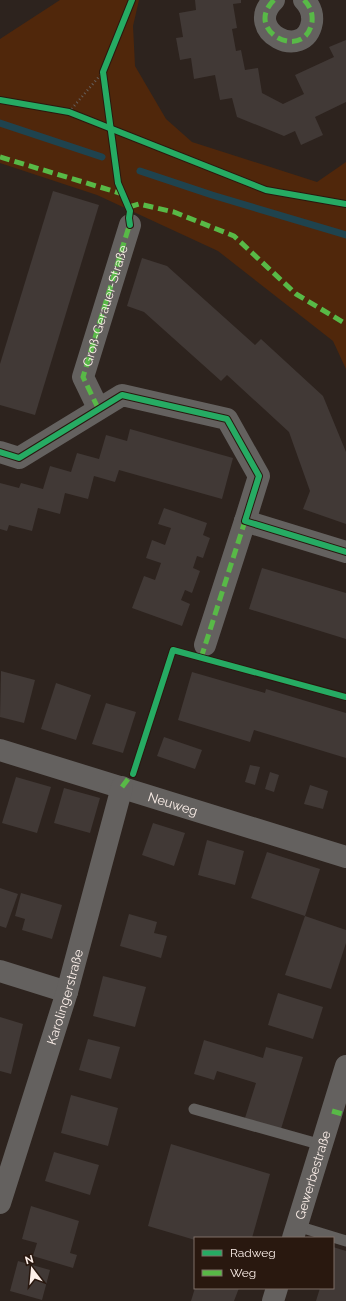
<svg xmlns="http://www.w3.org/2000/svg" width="346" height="1301" viewBox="0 0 346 1301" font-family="Raleway,sans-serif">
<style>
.green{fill:#50270b}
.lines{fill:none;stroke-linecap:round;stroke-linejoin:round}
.stream{stroke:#1f434e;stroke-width:7}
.building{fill:#413936}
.path{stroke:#65605e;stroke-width:2.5;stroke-dasharray:1 3;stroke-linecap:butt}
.lane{stroke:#64615f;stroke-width:11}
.street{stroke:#64615f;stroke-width:22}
.quiet{stroke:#58b947;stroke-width:5;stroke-dasharray:10 5;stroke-linecap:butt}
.cycleway-casing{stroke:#29180f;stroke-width:8}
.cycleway{stroke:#26ab63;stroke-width:6}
.labels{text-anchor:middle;stroke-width:3;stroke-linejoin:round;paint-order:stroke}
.street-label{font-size:13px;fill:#fdf0ea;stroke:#29180f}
</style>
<rect width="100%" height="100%" fill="#2d231e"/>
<path class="green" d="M60,0H139L133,26L135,66L166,119L192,142L317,182L346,162V369L333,341L218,251L97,195L0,163V39Z"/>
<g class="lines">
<g class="stream">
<path d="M0,123L102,157"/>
<path d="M140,171L212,195L346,235"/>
</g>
</g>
<g class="building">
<path d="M195,0H241V3L233,4L237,28L232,29L236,51L241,50L245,70L258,68L262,93L283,104L304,94L295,75L334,57L329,47L346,40V102L315,117L323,135L301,145L295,131L284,136L237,117L232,98L220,100L215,75L194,79L191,58L180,60L176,38L183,37L179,13L196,10Z"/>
<path d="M53,191L99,205L35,415L0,405V364Z"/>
<path d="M142,258L167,266L255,345L261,339L323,396L346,452V524L303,509L310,491L289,432L227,375L221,381L144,312L127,306Z"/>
<path d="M130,429L233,458L222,499L119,470L115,482L94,476L88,499L65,493L60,514L38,508L32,531L9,525L7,531L0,529V483L19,488L21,483L43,489L50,466L71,472L77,453L99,459L106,435L127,441Z"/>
<path d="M164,508L207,523L203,535L210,538L203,558L197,556L193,568L200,571L192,593L185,590L181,600L190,604L182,626L132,608L144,576L155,580L161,563L146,558L152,540L165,545L171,528L158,524Z"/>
<path d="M262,568L346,593V639L249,609Z"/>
<path d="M1,671L35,680L24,723L0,717Z"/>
<path d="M192,672L265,693L266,689L346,713V758L254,730L250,742L178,720Z"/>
<path d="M56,683L91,695L76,740L41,729Z"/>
<path d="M106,703L136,712L123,753L92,744Z"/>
<path d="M164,737L202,750L195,769L157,756Z"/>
<path d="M250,765L260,767L255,785L245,782Z"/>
<path d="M270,772L279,775L274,792L265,789Z"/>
<path d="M16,777L51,787L37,833L2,823Z"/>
<path d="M310,785L328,791L323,809L304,804Z"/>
<path d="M64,788L100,798L90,833L54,823Z"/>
<path d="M153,823L185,833L174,866L142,855Z"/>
<path d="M207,840L244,851L235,885L198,875Z"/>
<path d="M267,852L320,869L305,916L251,898Z"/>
<path d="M0,888L18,894L6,928L0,926Z"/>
<path d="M21,893L62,905L52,939L22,930L25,919L15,916Z"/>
<path d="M129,914L157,922L154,933L167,936L161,958L120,946Z"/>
<path d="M305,916L346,930V943L331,989L285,975Z"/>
<path d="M103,976L146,987L135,1027L93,1016Z"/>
<path d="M278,993L323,1007L313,1039L268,1025Z"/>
<path d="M0,1017L23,1024L11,1074L0,1071Z"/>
<path d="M88,1039L120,1047L111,1079L79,1070Z"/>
<path d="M204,1040L263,1058L266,1047L303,1057L281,1129L245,1118L256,1083L217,1071L214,1080L194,1074Z"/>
<path d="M71,1095L118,1108L108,1146L61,1133Z"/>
<path d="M171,1144L270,1174L252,1238H195V1240L148,1226Z"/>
<path d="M54,1152L99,1165L90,1195L45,1181Z"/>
<path d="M31,1206L79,1221L70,1253L77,1255L73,1268L33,1256L37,1243L22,1239Z"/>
<path d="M333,1247L346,1251V1301H316L320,1288H333Z"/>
<path d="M18,1261L50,1270L42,1300L10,1291Z"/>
<path d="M195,1288H239L234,1301H191Z"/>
</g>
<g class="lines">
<path class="path" d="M69,112L103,72"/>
<g class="lane">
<path d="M194,1109L322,1145"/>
<path d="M297,1226L346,1241"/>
</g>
<g class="street">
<path d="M274,0C242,31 305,63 312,22C313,13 310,6 304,0"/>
<path d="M98,408L83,377L130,225"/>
<path d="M0,452L19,458L122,395L227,419L259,476L245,521L346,552"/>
<path d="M205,645L245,521"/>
<path id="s1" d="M0,750L346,857"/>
<path d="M0,971L67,992"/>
<path id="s2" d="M0,1203L67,992L122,787"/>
<path id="s3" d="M293,1238L346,1066"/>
<path d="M273,1301L277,1288"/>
</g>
<g class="quiet">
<path d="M274,0C242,31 305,63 312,22C313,13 310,6 304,0"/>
<path d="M0,157L123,194"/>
<path d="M129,207L139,204L174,212L234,236L296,294L346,324"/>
<path id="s4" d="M98,408L83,377L130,223"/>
<path d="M201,658L245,521"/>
<path d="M122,787L134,771"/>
<path d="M332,1111L346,1115"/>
</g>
<defs>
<g id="cycleway">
<path d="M0,100L69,112L266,190L346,204"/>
<path d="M130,225L129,218L130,211L118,183L103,72L132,0"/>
<path d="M0,452L19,458L122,395L227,419L259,476L245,521L346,552"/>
<path d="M133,774L173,650L346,697"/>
</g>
</defs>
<use href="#cycleway" class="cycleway-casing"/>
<use href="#cycleway" class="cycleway"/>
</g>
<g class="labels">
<g class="street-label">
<text dy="5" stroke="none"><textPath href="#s4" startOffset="109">Groß-Gerauer-Straße</textPath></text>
<text dy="5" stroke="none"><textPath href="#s1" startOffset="181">Neuweg</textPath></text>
<text dy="5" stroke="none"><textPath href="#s2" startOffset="216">Karolingerstraße</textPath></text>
<text dy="5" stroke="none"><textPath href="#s3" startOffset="66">Gewerbestraße</textPath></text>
</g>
</g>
<rect x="194" y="1237" width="140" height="52" fill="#29180f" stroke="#7e6e67"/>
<rect x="202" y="1250" width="20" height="6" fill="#26ab63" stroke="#7e6e67"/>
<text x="230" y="1257" font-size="12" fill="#fdf0ea">Radweg</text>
<rect x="202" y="1270" width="20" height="6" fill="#58b947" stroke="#7e6e67"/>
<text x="230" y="1277" font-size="12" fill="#fdf0ea">Weg</text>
<g transform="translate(32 1269) rotate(344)" stroke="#29180f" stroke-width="3" paint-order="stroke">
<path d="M0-3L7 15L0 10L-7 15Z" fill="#fdf0ea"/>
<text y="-6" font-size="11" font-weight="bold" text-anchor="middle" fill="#fdf0ea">N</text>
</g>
</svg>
